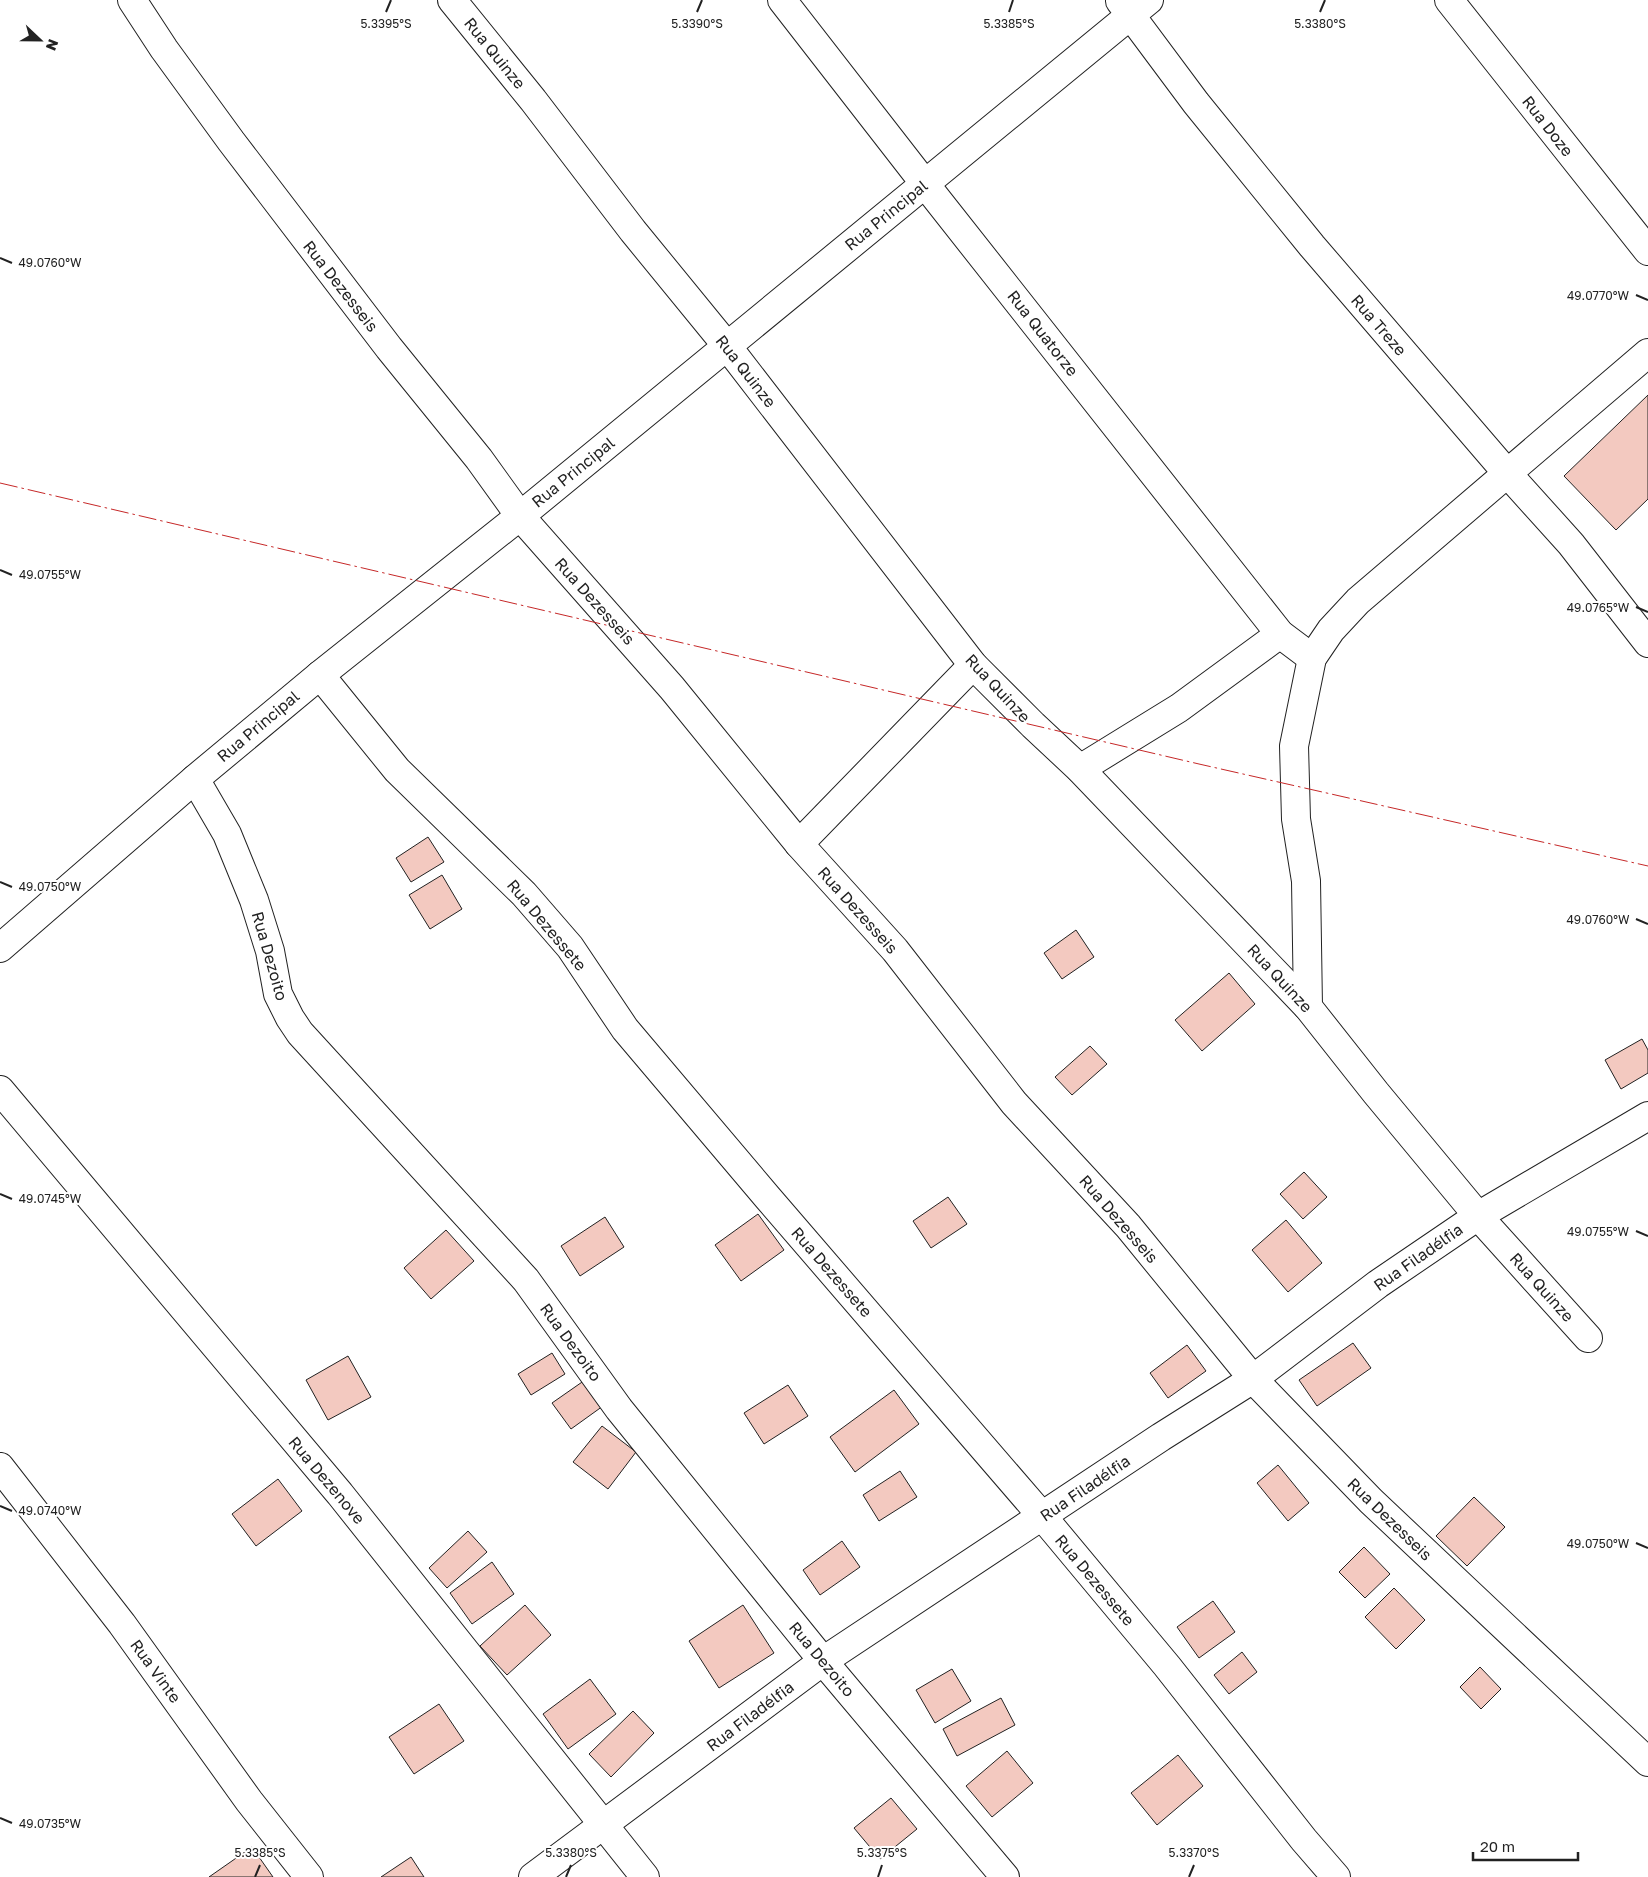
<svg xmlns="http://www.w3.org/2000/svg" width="1648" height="1877" viewBox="0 0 1648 1877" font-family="'Golos Text',sans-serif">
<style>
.building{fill:#f3c9c0;stroke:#222}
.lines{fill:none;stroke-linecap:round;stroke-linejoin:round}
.minor-casing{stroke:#222;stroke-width:30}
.minor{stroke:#fff;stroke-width:28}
.power{stroke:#c62828;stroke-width:1;stroke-dasharray:18 4 2.5 4;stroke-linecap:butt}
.ticks{fill:none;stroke:#222;stroke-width:2}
.labels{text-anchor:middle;stroke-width:4;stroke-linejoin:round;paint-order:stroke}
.street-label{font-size:16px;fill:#222;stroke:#fff}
.ticks-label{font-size:12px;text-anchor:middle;fill:#222;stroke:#fff;stroke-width:4;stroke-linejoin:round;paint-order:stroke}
</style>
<rect width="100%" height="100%" fill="#fff"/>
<g class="building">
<path d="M1648,395V499L1616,530L1564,476Z"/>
<path d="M428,837L444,862L411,882L396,858Z"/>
<path d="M442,875L462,909L430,929L409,895Z"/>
<path d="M1076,930L1094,957L1062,979L1044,953Z"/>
<path d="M1229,973L1255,1004L1202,1051L1175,1020Z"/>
<path d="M1642,1039L1648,1050V1073L1621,1089L1605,1060Z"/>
<path d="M1090,1046L1107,1064L1072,1095L1055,1077Z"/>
<path d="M1304,1172L1327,1197L1303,1219L1280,1194Z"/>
<path d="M948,1197L967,1224L931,1248L913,1221Z"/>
<path d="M758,1214L784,1250L741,1281L715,1245Z"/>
<path d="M605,1217L624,1247L580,1276L561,1246Z"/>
<path d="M1286,1220L1322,1263L1288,1292L1252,1250Z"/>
<path d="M446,1230L474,1261L431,1299L404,1268Z"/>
<path d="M1353,1343L1371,1368L1317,1406L1299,1380Z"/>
<path d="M1187,1345L1206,1371L1168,1398L1150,1373Z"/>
<path d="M552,1353L565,1374L531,1395L518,1374Z"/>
<path d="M348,1356L371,1397L328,1420L306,1380Z"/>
<path d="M585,1380L603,1406L571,1429L552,1403Z"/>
<path d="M788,1385L808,1416L764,1444L744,1413Z"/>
<path d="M894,1390L919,1424L855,1472L830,1437Z"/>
<path d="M602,1426L636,1452L608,1489L573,1462Z"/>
<path d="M1278,1465L1309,1503L1288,1521L1257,1483Z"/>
<path d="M900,1471L917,1497L879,1521L863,1495Z"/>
<path d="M278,1479L302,1511L256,1546L232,1514Z"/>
<path d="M1474,1497L1505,1527L1467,1566L1436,1536Z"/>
<path d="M468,1531L487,1552L447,1588L429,1568Z"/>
<path d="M842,1541L860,1567L820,1595L803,1570Z"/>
<path d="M1364,1547L1390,1574L1365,1598L1339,1572Z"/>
<path d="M492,1562L514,1594L472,1624L450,1593Z"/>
<path d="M1394,1588L1425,1620L1396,1649L1365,1617Z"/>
<path d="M1213,1601L1235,1632L1199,1658L1177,1627Z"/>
<path d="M525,1605L551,1635L507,1675L480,1646Z"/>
<path d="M743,1605L774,1653L719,1688L689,1641Z"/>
<path d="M1242,1652L1257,1672L1229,1694L1214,1675Z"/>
<path d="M1480,1667L1501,1689L1481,1709L1460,1687Z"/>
<path d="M952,1669L971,1701L935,1723L916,1690Z"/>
<path d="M590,1679L616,1714L568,1749L543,1714Z"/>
<path d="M1001,1698L1015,1725L957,1756L943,1729Z"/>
<path d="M439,1704L464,1741L414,1774L389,1737Z"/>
<path d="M633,1711L654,1733L611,1777L589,1754Z"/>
<path d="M1007,1751L1033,1783L992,1817L966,1786Z"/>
<path d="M1178,1755L1203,1786L1157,1825L1131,1793Z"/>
<path d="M891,1798L917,1829L880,1859L854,1828Z"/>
<path d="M252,1847L273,1877H209Z"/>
<path d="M411,1857L424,1877H381Z"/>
</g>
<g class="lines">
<defs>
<g id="minor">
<path d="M132,0L164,49L231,141L389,348L479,459L520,516L672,688L799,844L895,950L1014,1103L1128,1226L1253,1379L1371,1501L1648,1762"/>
<path d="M452,0L533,100L633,231L727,346L973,665L1033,725L1080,769L1308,1007L1376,1093L1478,1216L1588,1338"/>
<path d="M782,0L925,184L1280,634L1312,658"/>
<path d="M1449,0L1648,251"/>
<path d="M1120,1L1196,103L1312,246L1507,473L1571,544L1648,643"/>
<path d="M320,675L397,770L524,894L570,947L625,1029L768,1198L1042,1516L1167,1666L1304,1840L1336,1877"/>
<path d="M1080,769L1179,708L1280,634"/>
<path d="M195,779L227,834L254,900L270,951L278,994L290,1018L300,1033L526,1280L619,1409L823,1661L1005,1877"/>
<path d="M799,844L973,665"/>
<path d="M0,948L195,779L320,675L520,516L1149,0"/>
<path d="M1308,1007L1306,881L1296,819L1294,746L1312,658L1331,630L1358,601L1648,353"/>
<path d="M0,1090L340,1494L645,1877"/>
<path d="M0,1467L122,1624L249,1801L309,1877"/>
<path d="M533,1877L823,1661L1161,1437L1253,1379L1378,1284L1478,1216L1648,1116"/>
</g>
</defs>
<use href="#minor" class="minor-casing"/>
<use href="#minor" class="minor"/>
<path class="power" d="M0,483L1199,764L1648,866"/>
</g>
<path class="ticks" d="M386,12L391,0M697,12L702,0M1009,12L1013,0M1320,12L1325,0M0,258L12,263M1636,295L1648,300M0,570L12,575M1636,607L1648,612M0,882L12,887M1636,919L1648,924M0,1194L12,1199M1636,1231L1648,1236M0,1506L12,1511M1636,1543L1648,1548M0,1818L12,1823M255,1877L260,1865M566,1877L571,1865M878,1877L882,1865M1189,1877L1194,1865"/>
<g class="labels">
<g class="street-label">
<text transform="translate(495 53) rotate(51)" y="6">Rua Quinze</text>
<text transform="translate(1548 126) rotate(52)" y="6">Rua Doze</text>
<text transform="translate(886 215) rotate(-39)" y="6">Rua Principal</text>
<text transform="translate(341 286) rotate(52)" y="6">Rua Dezesseis</text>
<text transform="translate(1379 325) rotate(49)" y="6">Rua Treze</text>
<text transform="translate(1043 333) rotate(52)" y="6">Rua Quatorze</text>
<text transform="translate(746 371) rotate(52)" y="6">Rua Quinze</text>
<text transform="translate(573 472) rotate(-39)" y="6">Rua Principal</text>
<text transform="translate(595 601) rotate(48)" y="6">Rua Dezesseis</text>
<text transform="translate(998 688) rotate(47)" y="6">Rua Quinze</text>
<text transform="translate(258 726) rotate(-40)" y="6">Rua Principal</text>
<text transform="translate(858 910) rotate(48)" y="6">Rua Dezesseis</text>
<text transform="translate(547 925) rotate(50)" y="6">Rua Dezessete</text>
<text transform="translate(270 956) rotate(74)" y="6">Rua Dezoito</text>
<text transform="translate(1280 978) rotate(47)" y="6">Rua Quinze</text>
<text transform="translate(1119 1219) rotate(49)" y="6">Rua Dezesseis</text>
<text transform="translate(1418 1257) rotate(-35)" y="6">Rua Filadélfia</text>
<text transform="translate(832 1272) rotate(49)" y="6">Rua Dezessete</text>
<text transform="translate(1542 1287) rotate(48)" y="6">Rua Quinze</text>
<text transform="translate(571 1342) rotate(54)" y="6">Rua Dezoito</text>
<text transform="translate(327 1480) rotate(50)" y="6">Rua Dezenove</text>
<text transform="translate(1085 1488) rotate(-34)" y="6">Rua Filadélfia</text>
<text transform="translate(1390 1519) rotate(44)" y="6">Rua Dezesseis</text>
<text transform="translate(1095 1580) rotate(50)" y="6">Rua Dezessete</text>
<text transform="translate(822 1659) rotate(50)" y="6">Rua Dezoito</text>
<text transform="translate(156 1671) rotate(54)" y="6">Rua Vinte</text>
<text transform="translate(750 1716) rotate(-37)" y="6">Rua Filadélfia</text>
</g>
</g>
<g class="ticks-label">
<text x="386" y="28">5.3395°S</text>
<text x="697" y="28">5.3390°S</text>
<text x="1009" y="28">5.3385°S</text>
<text x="1320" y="28">5.3380°S</text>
<text x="50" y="267">49.0760°W</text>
<text x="1598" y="300">49.0770°W</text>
<text x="50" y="579">49.0755°W</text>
<text x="1598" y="612">49.0765°W</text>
<text x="50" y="891">49.0750°W</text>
<text x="1598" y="924">49.0760°W</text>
<text x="50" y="1203">49.0745°W</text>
<text x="1598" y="1236">49.0755°W</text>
<text x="50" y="1515">49.0740°W</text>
<text x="1598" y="1548">49.0750°W</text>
<text x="50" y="1828">49.0735°W</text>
<text x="260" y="1857">5.3385°S</text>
<text x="571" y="1857">5.3380°S</text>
<text x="882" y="1857">5.3375°S</text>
<text x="1194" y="1857">5.3370°S</text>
</g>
<g transform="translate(40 40) rotate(112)" stroke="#ffffff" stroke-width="4" paint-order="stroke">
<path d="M0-4L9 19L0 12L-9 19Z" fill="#222222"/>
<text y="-8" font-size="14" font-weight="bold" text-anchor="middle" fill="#222222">N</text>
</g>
<path d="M1473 1852v8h105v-8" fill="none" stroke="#222222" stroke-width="2.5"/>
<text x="1480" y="1852" font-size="15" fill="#222222" stroke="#ffffff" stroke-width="4" paint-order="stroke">20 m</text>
</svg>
